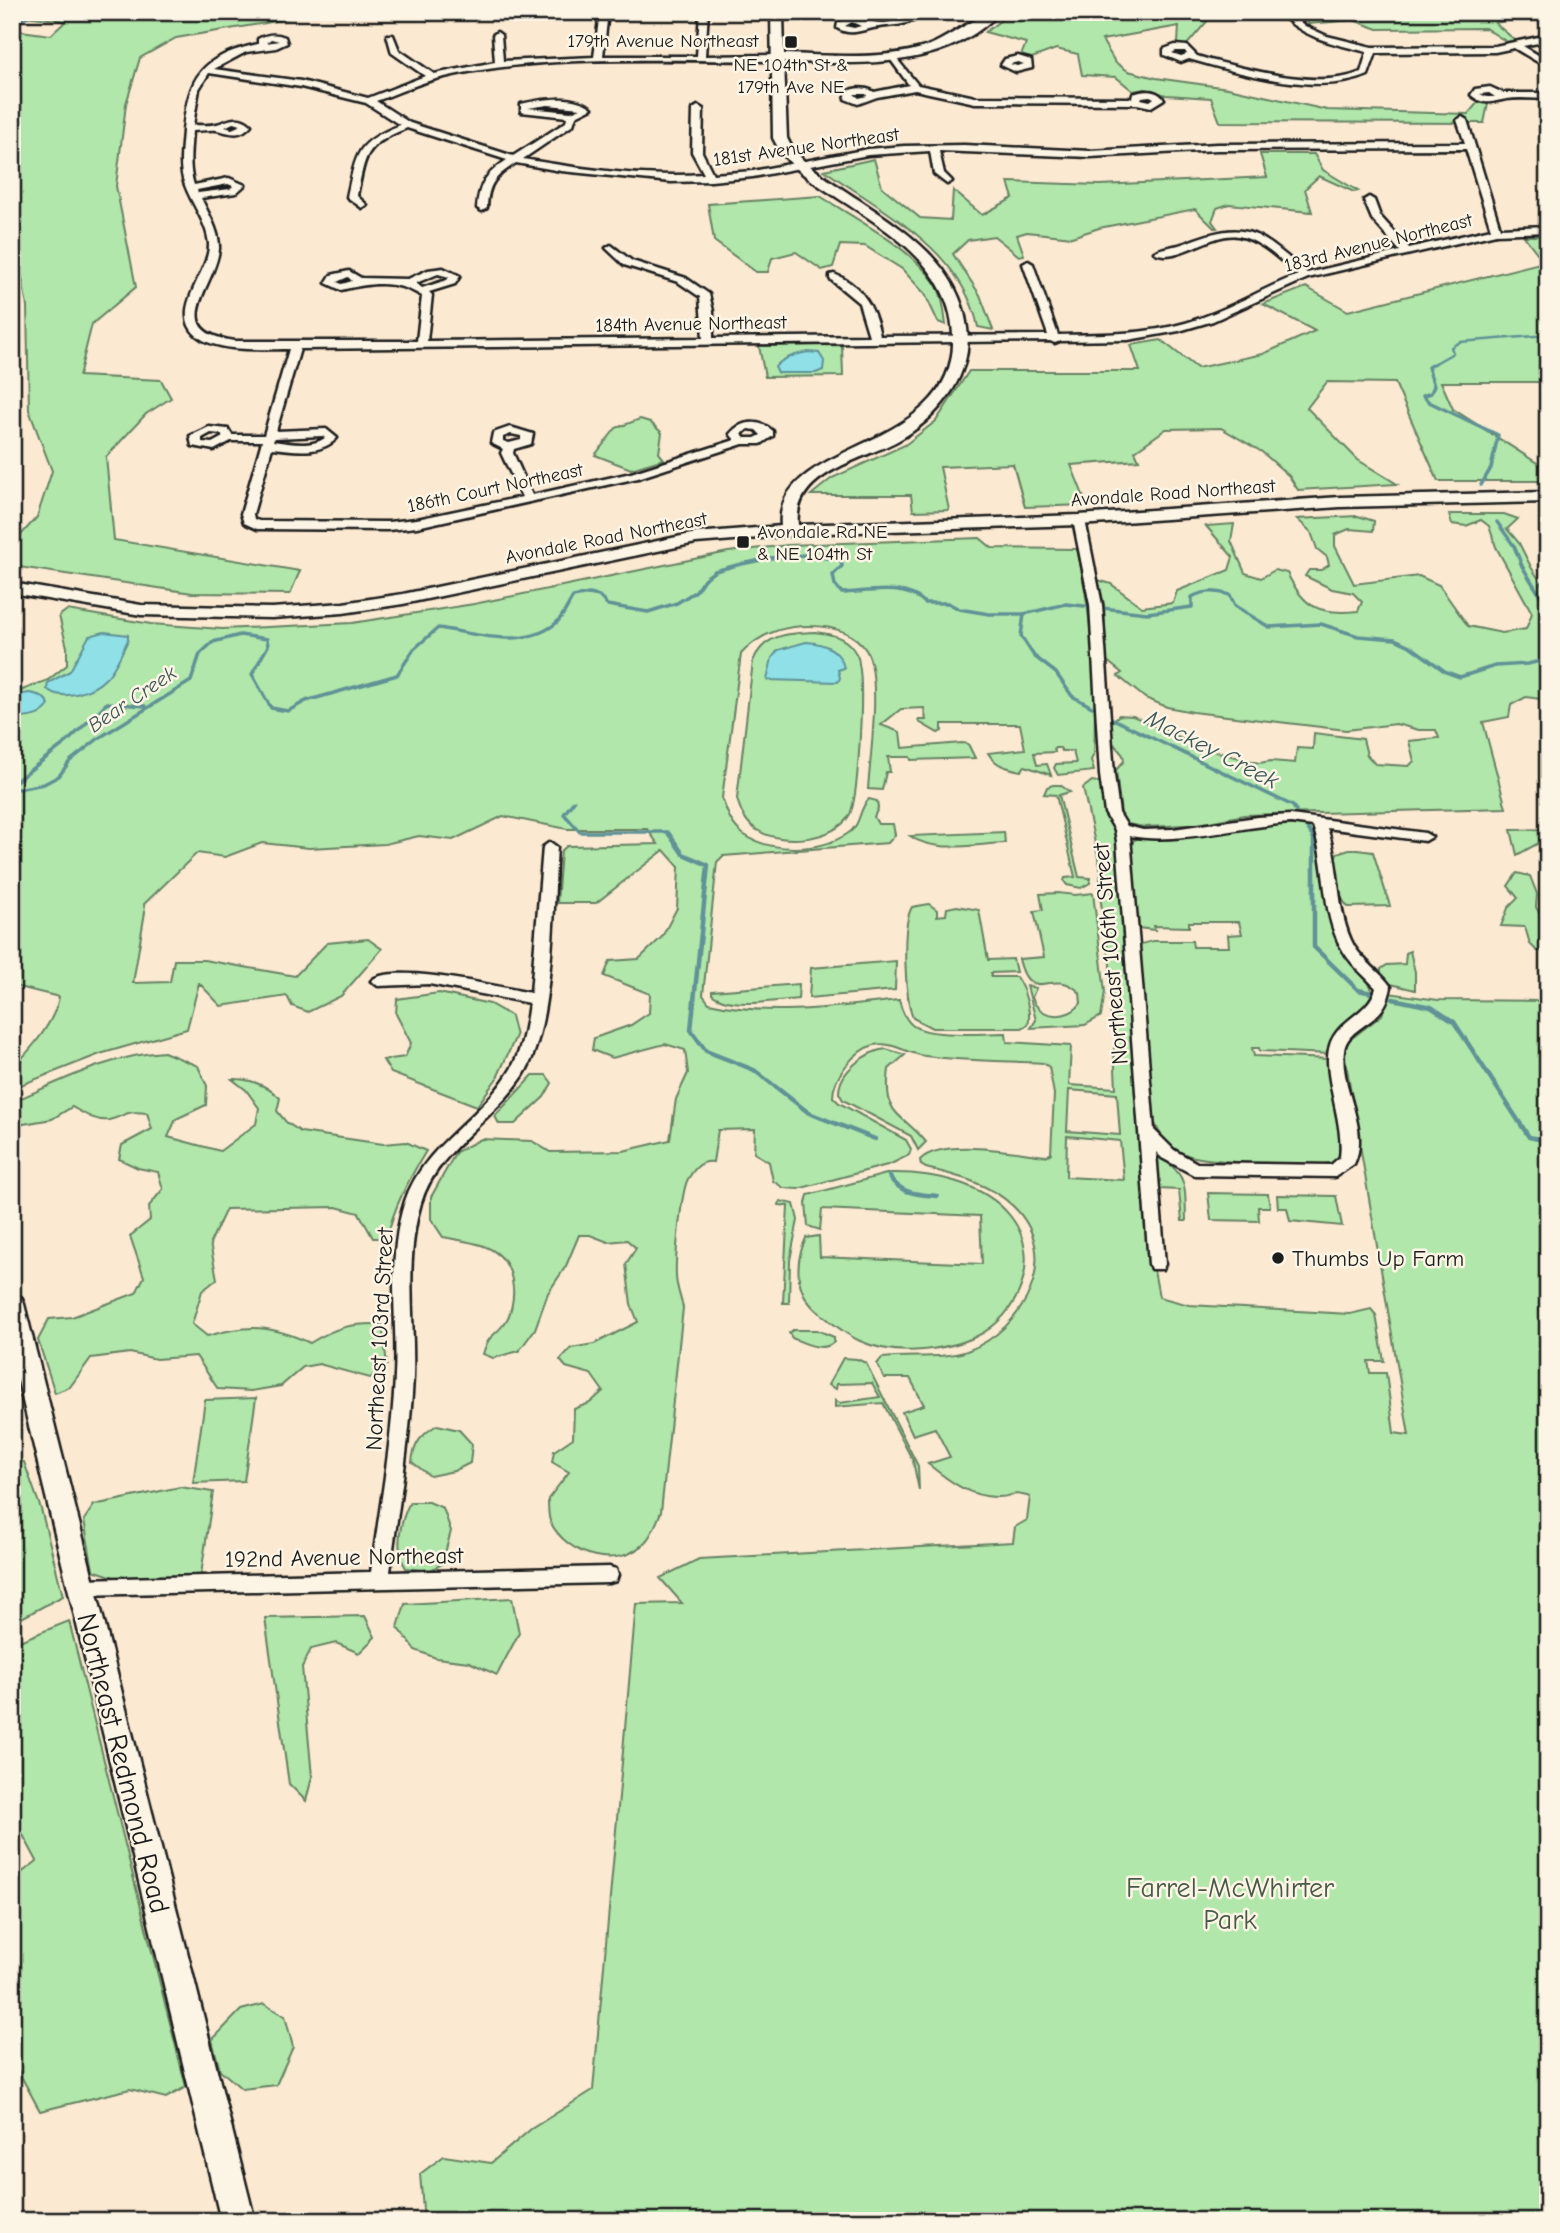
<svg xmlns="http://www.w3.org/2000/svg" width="1560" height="2233" viewBox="0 0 1560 2233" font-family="'Comic Neue',sans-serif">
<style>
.green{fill:#b1e7aa;stroke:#668263;stroke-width:2;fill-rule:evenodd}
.water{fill:#8fe0e7;stroke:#619296;stroke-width:2}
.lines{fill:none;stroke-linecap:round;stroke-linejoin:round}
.stream-far2{stroke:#619296;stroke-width:2.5}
.stream-far1{stroke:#619296;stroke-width:3.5}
.stream{stroke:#619296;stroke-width:4.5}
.street-casing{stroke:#1c1c1c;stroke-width:5}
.secondary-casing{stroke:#1c1c1c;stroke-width:5}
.street{fill:#fcf5e5;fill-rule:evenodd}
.secondary{fill:#fcf5e5;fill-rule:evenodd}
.poi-dot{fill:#1c1c1c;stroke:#fcf5e5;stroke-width:2.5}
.labels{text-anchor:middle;stroke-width:5;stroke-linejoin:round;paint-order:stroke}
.far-street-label{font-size:19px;fill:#1c1c1c;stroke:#fcf5e5}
.far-poi-label{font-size:19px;fill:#1c1c1c;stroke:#fcf5e5}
.far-water-label{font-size:21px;font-style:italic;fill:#3e5759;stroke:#fcf5e5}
.street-label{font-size:23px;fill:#1c1c1c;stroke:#fcf5e5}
.poi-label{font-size:23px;fill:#1c1c1c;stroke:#fcf5e5;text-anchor:start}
.water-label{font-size:24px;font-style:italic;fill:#3e5759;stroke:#fcf5e5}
.near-street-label{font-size:28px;fill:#1c1c1c;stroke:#fcf5e5}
.near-park-label{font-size:28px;fill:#495947;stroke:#fcf5e5}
</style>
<rect width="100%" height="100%" fill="#fbe9d2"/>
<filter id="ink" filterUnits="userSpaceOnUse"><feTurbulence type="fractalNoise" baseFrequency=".0143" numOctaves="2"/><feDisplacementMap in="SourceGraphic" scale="14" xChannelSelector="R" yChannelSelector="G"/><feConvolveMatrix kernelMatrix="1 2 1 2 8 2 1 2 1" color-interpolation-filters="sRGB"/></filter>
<g filter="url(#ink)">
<g class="green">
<path d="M32,12H312L266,23L176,38L140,58L126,104L116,186L136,287L92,324L79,376L161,380L171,398L146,414L106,457L114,540L300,571L290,594L192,593L12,566L20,536L37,517L52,471L29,410L27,306L12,225V30L51,35L66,21L24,16Z"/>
<path d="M1012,12H1080L1103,18L1146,15L1145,12H1215L1186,46L1178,44L1179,26L1102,40L1115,62L1128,71L1156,78L1228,88L1327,110L1468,114L1478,102L1488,104L1484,123L1220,122L1211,98L1166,95L1145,89L1133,91L1116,77L1082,75L1078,54L1056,49L1032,58L1021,56L1026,43L985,32Z"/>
<path d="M1298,12H1547L1495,23L1516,41L1507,42L1485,28L1378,29L1353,20L1309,24Z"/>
<path d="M1260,154H1314L1323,170L1358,191L1354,192L1319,176L1305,189L1312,212L1229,204L1217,208L1212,221L1217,228H1214L1195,209L1099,228L1072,237L1027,232L1017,235L1024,255L1019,256L994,236L968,240L953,254L980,295L993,330L978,327C963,251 883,211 824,170L874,159L882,187L920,218L951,220L953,190L982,215L1013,198L1008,182L1100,185L1267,177Z"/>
<path d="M820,196C856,219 910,247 935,283C943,295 944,311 946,325L938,322L925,294L902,269L865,246L840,245L833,267L822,270L796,252L772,258L768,272H756L714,241L708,204Z"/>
<path d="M1524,236H1548V382H1441L1453,409L1548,470V481H1438L1395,383L1327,382L1307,408L1358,460L1397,484L1298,490L1289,476L1262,452L1221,428L1166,429L1135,451L1139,460L1071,465L1087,505L1025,507L1013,464L940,467L949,510L913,511L911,495H811L832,478L905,445L936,421L969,371H1140L1131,345L1161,340L1197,368L1263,354L1315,331L1263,304L1306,287L1348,311L1544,262Z"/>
<path d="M842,345L843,376L765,377L759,346Z"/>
<path d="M640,419L650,422L662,433L659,453L664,459L631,469L595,455L616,428Z"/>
<path d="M1449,514H1504L1518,519L1507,529L1519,543L1531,567L1548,593V700L1526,697L1511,705L1509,717L1483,722L1506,808L1244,815L1199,824L1167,826L1144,827L1122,823L1116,770L1124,761L1123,755L1112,742L1111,723L1119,715L1133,716L1206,749L1259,763L1271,761L1295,763L1297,748L1313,749L1314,733L1363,739L1367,755L1375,764L1409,766L1414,761L1409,741L1439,738L1436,730H1419L1396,724L1346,730L1193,712L1167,707L1145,698L1118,676L1122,673L1106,660L1104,604L1098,580L1111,584L1142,607L1173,603L1177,591L1229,570L1233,557L1206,526L1234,524L1231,541L1245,573L1261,578L1275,570L1287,573C1304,608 1319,615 1358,611L1362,602L1353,593L1332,589L1305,576L1309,570H1321L1329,565L1327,557L1317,549L1311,532L1297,519L1358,516L1374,521L1373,531L1349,529L1335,535V546L1354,584L1419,576L1439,585L1468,626L1502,633L1526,629L1532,613L1496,547L1489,526L1481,520L1466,526L1452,524Z"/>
<path d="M980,538L992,548L1077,549C1092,616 1097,686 1094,754L1091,760L1094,771L1058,775L1054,768L1056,764L1076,763L1073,751H1062L1060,748H1054L1055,752L1034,753L1037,765L1047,764L1051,775L1025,766L1021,771C1007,768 996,766 988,753L1025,749L1020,724H942V731L938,733L919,722L918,720H926L924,708L901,709L881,725L900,732L902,748L962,743L968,744L975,758L911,760L910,757H888L890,772H886L882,790L868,789C870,758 882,675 866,650C853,630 830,626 809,626C782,626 759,634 741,654L722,798C727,812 731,825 743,834C770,853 820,852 847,834C862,825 858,809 869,799L877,801L878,808L874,817L878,824H893L895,835L888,843L723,856L717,862L703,995L709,1003C769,1017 837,1007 899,1000C901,1008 905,1019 912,1025C929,1038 984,1033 1006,1033L1007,1042L1071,1046L1069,1085L1116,1088L1114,1049L1117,1039L1111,1023L1110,964L1099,889L1101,871L1083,788L1092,781L1103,783L1118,834L1136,1103L1153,1265L1159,1297L1189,1305L1350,1314L1371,1309L1376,1315L1384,1361H1368L1370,1373H1386L1394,1433L1409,1435L1343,1045L1382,1015L1389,993L1438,1000L1548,1001V2221H424L420,2174L444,2156L491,2163L531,2129L593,2090L636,1604L682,1603L660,1578L699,1559L1013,1542L1015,1527L1027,1520L1030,1497C1009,1491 1014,1497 998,1497C970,1498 948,1480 928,1464L950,1457L935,1428L913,1435L902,1412L924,1405L910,1378H884L877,1364L882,1358C910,1354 940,1360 967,1351C1024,1330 1064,1255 1013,1206C989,1183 957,1176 926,1168L921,1165L920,1160C942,1137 1016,1153 1047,1156L1051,1153L1054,1094L1049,1067L1043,1063C1004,1061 964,1061 925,1056C907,1054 893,1041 874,1045C854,1050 833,1078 833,1097L839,1103L906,1140L911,1149L909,1155L891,1164L798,1189L784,1188L773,1181L769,1162L754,1153L755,1129L718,1130L713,1162C701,1160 694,1169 688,1179C681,1191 675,1260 676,1276C676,1286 681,1298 683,1308L661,1512C657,1521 653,1533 646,1541C620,1572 566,1556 550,1521C548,1515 548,1506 548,1499L569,1472L552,1462L554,1451L573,1438L574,1409L590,1403L603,1391L591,1374L566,1367L560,1360L571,1348L594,1344L638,1322L631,1304L626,1264L636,1248L627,1240L608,1242L590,1235H579L566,1266L548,1293L535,1329L519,1351L493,1358L483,1354C490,1332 492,1339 504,1324C511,1316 514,1298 513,1288C510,1245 479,1244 443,1237L431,1219V1197L456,1152L481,1139L532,1141L550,1152L623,1151L670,1140L676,1099L688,1073L685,1050L665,1044L612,1058L592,1050L594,1038L631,1025L649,1013L650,994L604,976L610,961L639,959L662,937L677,908L679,867L664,850L596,903H557L561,851L567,846L658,844L647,829H567L503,816L453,840L419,836L385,844L309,848L262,843L225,857L197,853L144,904L145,912L133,983L170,982L174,960H204L295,976L327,943L368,939L382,949L341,996L308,1012L292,1006L287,996L221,1006L199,983L187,1029L100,1054L16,1087L12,1085V1069C30,1050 54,1024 59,997L19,987L12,989V694L48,680L67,665V647L59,616L67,610L151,624L222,629L352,623L474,604L728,552L788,545ZM1069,1090L1117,1094L1120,1135L1067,1131ZM1067,1136L1120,1141L1124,1180L1066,1177Z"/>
<path d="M815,632C830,634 844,636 853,649C856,653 859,659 859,664C864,686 859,795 850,814C836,841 781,846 757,830C745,822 741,812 737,799L753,661C764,634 789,633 815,632Z"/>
<path d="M1053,785H1060L1070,792L1059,795L1079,877L1090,878V883L1081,888L1067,885L1064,881L1065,878L1075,877L1056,795L1044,794L1047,787Z"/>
<path d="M1277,822L1312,827C1330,852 1326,887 1335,916C1343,946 1368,969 1374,1000C1358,1023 1333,1023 1330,1054L1260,1051L1259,1048H1252L1254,1056L1331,1059L1343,1153C1339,1157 1336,1161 1330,1163C1311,1168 1201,1162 1184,1154C1167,1146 1159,1135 1153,1118L1138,949L1141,944L1153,941H1192L1193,947H1229L1228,935L1242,934L1239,922H1189V927L1154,926L1155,930L1138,928L1136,923L1131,846L1134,840L1140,837Z"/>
<path d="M1548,829V838L1517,855L1511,830Z"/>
<path d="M1004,832L1005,843C975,844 936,854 910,836Z"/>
<path d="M1349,849L1373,852L1390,906L1348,907C1337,895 1331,870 1337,853Z"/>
<path d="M1517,873L1530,876L1537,894L1536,907L1547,928L1545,951H1537L1530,944L1525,927L1501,926L1508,908L1518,898L1508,886Z"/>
<path d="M1058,893L1075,895L1093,893L1105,992L1101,1016L1085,1025L1031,1028L1036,1020L1027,986L1036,988L1032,997C1038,1019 1069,1021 1081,1003L1080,993C1053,964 1031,1009 1019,959L1044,957L1034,911L1043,910L1040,894Z"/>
<path d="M929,904L937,910V916L946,915L947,908L957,906L979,910L988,960L1013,959L1016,972L991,973V977H1016C1024,988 1032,1012 1028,1025L1022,1028H932L913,1018C905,999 901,925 912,907Z"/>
<path d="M1410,951L1415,972V990L1387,983L1381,976V969L1387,965L1405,964L1406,953Z"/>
<path d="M896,961L895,990L809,998L811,968Z"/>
<path d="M799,984L798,999C776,1001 728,1009 712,994V991Z"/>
<path d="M439,993L490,1004L511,1016L516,1036L497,1078L477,1106L391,1073L383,1060L405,1057L411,1043L396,1014L397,999Z"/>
<path d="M886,1049L905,1055L889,1069C883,1117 900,1111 926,1142L918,1150L911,1136L843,1100L839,1093C839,1071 867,1051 886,1049Z"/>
<path d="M164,1052L198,1066L207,1086L206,1105L176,1119L168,1137L220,1151L256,1124L259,1108L246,1090L232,1079C251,1078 266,1085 280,1098L277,1111L286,1122L301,1132L383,1144L406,1142L426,1151C409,1179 394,1206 387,1238H373L359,1213L336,1207L226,1209L210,1243L217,1279L202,1291L192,1324L207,1336C249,1324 271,1325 310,1343C336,1327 352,1323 382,1324L387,1365L370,1378L319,1364L303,1367L281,1386L251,1391L218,1389L196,1356L156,1359L130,1353L91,1358L70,1387L55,1393L38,1340L49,1319L72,1317L136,1293L144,1277L130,1236L150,1220L149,1206L163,1189L158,1172L138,1168L119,1159L122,1145L152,1129L147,1113C123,1110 127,1116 109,1120C96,1122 83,1113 72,1107L52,1119L12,1126V1102C61,1081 110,1055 164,1052Z"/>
<path d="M533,1075H546L552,1083L544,1097L515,1124H499L495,1116Z"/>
<path d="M1155,1153C1188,1175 1185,1183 1186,1221H1182L1179,1190L1159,1189Z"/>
<path d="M890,1173C931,1172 984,1182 1011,1217C1043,1258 1019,1317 975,1337C959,1345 941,1348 923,1350C903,1352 880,1350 860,1341C846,1335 833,1324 821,1314C796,1296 793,1266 806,1238L819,1236L820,1257L982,1264L980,1216L822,1209L820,1230L808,1226L806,1203L808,1195Z"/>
<path d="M1208,1193L1268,1194L1270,1207H1258L1259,1221L1211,1220Z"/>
<path d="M1277,1195L1336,1196L1342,1226L1290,1221L1287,1208H1278Z"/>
<path d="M780,1201L794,1204L798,1220L790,1260L789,1303H783L788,1206L779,1205Z"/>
<path d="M793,1330H817L834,1337V1342C823,1353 805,1343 792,1338L789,1333Z"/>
<path d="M843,1358L857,1359L866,1363L918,1466L919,1490L913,1461L883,1403L835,1407V1400L840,1403L880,1397L872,1383L837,1384L836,1389L828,1385Z"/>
<path d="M256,1398L244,1481L193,1483L205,1400Z"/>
<path d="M437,1425L459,1430L472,1444L470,1463L454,1471L430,1476L412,1462C414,1443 421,1435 437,1425Z"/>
<path d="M12,1458L24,1462L41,1509L63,1596L12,1623Z"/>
<path d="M180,1487L213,1492L201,1575L120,1579L93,1570L84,1520L94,1505Z"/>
<path d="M410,1502H429L443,1508L451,1531L442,1564L429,1571L406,1568C394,1550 400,1521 410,1502Z"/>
<path d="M512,1598L519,1633L497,1675L469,1662L436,1658L415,1650L398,1627L405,1604Z"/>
<path d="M365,1616L375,1637L359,1653L336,1643L311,1649L302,1667L312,1777L306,1801L289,1784L265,1618Z"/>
<path d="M69,1621L186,2087L166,2098L130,2089L40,2111L16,2067L12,2053V1954L15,1943L12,1941V1880L37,1861L23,1835L12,1834V1644Z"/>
<path d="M264,2004L285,2016L293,2047L276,2085L242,2089L220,2070L212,2040L241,2010Z"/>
</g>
<g class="water">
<path d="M808,352L819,353L824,361L823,370L816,373H778L775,367C782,358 797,354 808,352Z"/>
<path d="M104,632L128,635V640C122,652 115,670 105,679C92,692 62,702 47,689L48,683L70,671L89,636Z"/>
<path d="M806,642C823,643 840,649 844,668L838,670L840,678L838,682L767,680L772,658L778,650Z"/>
<path d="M29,693C37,694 45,696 49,705C41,717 26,719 12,717V696Z"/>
</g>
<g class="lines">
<g class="stream-far2">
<path d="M12,24L38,12"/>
<path d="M1432,365L1453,353L1451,347L1460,342L1548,335"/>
</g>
<g class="stream-far1">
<path d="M1435,363L1428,367L1434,386L1431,393L1423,396L1429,402L1498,435L1491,468L1481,485"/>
<path d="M1497,522L1514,546L1522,566L1544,602L1542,618L1548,624"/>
<path d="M1024,614L1021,636L1034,656L1056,673L1072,696L1092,707"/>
<path d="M1113,719L1293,806L1296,811"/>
<path d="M12,784L68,741L107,703L145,706"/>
<path d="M12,790L44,784L59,776L70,761L99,738L191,681L200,654L213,642L240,635L267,639L268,646L252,674L271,708L288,711L306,701L397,675L414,649L438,628C474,633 522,650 555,624C563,618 567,606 573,597L589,594L599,596L607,605L648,612L677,603L696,591L704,579L715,571L737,565L776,557L806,555L841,560L842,566L833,575L835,585L842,593C868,592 905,583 925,603H948L959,609L989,614H1024L1066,604L1147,613L1192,607V597C1205,590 1216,591 1230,595L1235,606L1269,627L1321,624L1358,636L1395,639L1410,646L1446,672L1460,677L1495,666L1528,664L1548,659"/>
<path d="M574,801L564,814L580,832H668L669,835"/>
<path d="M1306,826L1312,835"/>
</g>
<g class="stream">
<path d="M669,834L683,854L708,865L691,1030L706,1051L754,1070L809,1113L875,1139"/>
<path d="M1311,834L1314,838V947L1358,990L1372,993"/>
<path d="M1393,999L1431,1007L1454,1022L1529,1137L1548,1141"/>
<path d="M889,1176C900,1194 917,1194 937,1196"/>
</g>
<defs>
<g id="street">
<path d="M26,12L25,14L12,18V13Z"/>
<path d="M600,12H608L603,56H697L700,12H708L705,56L778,55L782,58L778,61C670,61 540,53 436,79C416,84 396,94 376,101L410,123L513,156L566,122L567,117L521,112V104C543,99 573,94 592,108L576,116L573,125L523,159C582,169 644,178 704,174L692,152L693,109L698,106L703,109L702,152L713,174L753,171L868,149L904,146L964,145L1090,151L1217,144L1465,143L1457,120L1462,117L1467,120L1500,228L1548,226V232L1496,234L1308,278L1213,321L1179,331L1128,340L1060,341L1055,343L1050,341L300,349L276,431L326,429L337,438C320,456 294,450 272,448L253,514L254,519L259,521L388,522L417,519L522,497L501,453L503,449L491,443L493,433L510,427L533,434L531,444L514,449L513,453L532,495L631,473L735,440L730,434C741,420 760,419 773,431V436L761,444H743L638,478L417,527L388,530L257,529L244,523L241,514L262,441H231L214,450L192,446L190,436L209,427L228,429L232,435H264L289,349C264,349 214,353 195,334C170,309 210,272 209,244C207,221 189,201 183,179C179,164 182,147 183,131C189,75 201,57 258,44V39C267,34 275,33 285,37L287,43L276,48L246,52L214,69L301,81L368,98L425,76L392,53L387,35H393L399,50L434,74L495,62L493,35L497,32L501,35L503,61L594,57ZM271,39L279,41L266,43ZM209,73L301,87L366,103L400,125C355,143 357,153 347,197L362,208L367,205L357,196C366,153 364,146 407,128L507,160C486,174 479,183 477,208L482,211L487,208C488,183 495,177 516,163L561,171L671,182L711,181L753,177L868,155L930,151L934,174L947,184L952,181L944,173L939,151L1090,157L1217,150L1466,149L1491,229L1409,248L1380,216L1374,200L1369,197L1364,200L1372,219L1400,251L1307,273C1258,232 1248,218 1185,243C1175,247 1162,247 1154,252C1174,265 1213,231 1238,236C1261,240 1281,261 1298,275C1265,287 1236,306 1203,317C1156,335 1108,334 1058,335L1033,264L1028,261L1023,264L1048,335L880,336C875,308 862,285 834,274L830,275V279L859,303L869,336L713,338V311L709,294L686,278L632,261L611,245L606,248L624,265L678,282L700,297L703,338L427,341L432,295L429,292L455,284L460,276L443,268L428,270L408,279L361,278L349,271L331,275L326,283L341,290C370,283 395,279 422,296L417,341H235C164,331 215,288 219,249C220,232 208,213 201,198L236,193L245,185L229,178L194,185C188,167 191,149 192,131C200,131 210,129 217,130C231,133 240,138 251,125C239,114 230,120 217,124C210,126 201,125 193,125L199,89ZM548,105L581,108L571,112L528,108ZM233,123L241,125L232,129L225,127ZM228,184L233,186L230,189L198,193L197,190ZM438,274L449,277L447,280L422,288L416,283ZM348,277L352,281L342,284L337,282ZM748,429L756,430L761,435L755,438H745L742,434ZM211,433L221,434L223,437L212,443L202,442V438ZM511,434L521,436V440L509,443L503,441V437ZM323,436L325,438C310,448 290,443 273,441L275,438Z"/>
<path d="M841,12C856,12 867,24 884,23C899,22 912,12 927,12C907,29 891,23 869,29C856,32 849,35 837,28L838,23L847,18ZM852,22L861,26L854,28L845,26Z"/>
<path d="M1279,12H1288L1305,26L1327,36L1372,47L1495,46L1548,35V41L1523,46L1548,61V68L1514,48L1495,52L1376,53L1368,75C1319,97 1239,73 1189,59L1181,62L1164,55V49L1175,45L1187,46L1197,56L1210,60C1252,70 1321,90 1361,72L1367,52C1335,44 1302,38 1279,12ZM1176,51H1185L1187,54L1181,56L1172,53Z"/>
<path d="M892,53L918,85L975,97L1132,98L1133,94C1144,90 1156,89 1164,99L1151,107L1137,104L975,103L915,90L877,97L858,104L845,99L847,92C853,87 867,87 874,92L909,85L888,56ZM854,94H866L867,96L859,98ZM1150,96L1154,98L1150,101L1141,99L1142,97Z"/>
<path d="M1018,56L1031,60L1032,68L1016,72L1001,65L1005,59ZM1018,62L1024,64L1017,66L1010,64Z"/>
<path d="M1490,87L1503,93H1548V99C1535,99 1520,97 1507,99C1492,101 1486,107 1471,95L1475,89ZM1489,93L1495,97H1487L1480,94Z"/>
<path d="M1079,516L1085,520L1102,605L1114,775L1119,813L1127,826L1143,830L1173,829L1257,817L1291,815L1425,833L1432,837L1425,841L1327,828C1341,866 1335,911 1354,946C1364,962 1381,972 1391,987C1389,998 1385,1008 1376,1016C1365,1027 1346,1033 1344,1051C1339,1088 1371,1129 1354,1164L1335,1177L1194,1175L1162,1158L1156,1152L1165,1264L1163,1269H1151L1149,1264L1117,841L1115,830L1105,813L1100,775L1090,605L1073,520ZM1291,823L1313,826C1327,865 1321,911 1341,947C1349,963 1364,975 1376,988C1369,1014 1338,1019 1330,1045C1321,1073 1345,1122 1340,1157L1331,1165L1197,1163L1174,1150L1154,1130L1130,836C1177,845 1242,826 1291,823Z"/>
<path d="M550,842L557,847C553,906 554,1028 523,1076C493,1121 437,1150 421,1203C404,1260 415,1319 413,1377C410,1443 398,1507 390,1572L609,1567L616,1569L618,1575L616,1581L609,1583L81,1595L74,1593L72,1587L74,1581L81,1579L371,1572C380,1507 392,1442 395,1376C398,1319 386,1258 405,1201C424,1144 482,1119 511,1069C522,1050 526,1025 529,1003L429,984L378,986L371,981C388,961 504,988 531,993L543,847Z"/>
</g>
<g id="secondary">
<path d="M771,12H783L784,54C828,55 875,60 918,49C948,42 976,12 1000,12C944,72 858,63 784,62L787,138C795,157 815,170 832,182C887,220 958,255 967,328C970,350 964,371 953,389C941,408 924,425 904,437C868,460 792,470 798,525L1079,515L1340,497L1548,492V502L1340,507L1079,525L825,533L696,543L403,604L343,613L272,618L141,615L12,593V583L141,605L272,608L343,603L403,594L696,533L781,526C772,438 959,455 953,335C950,260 876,224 821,187C802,174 783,160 773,138Z"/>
<path d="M12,1294L21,1297L24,1304L255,2221H221L12,1356Z"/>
</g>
</defs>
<use href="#street" class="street-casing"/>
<use href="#secondary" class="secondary-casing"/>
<use href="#street" class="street"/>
<use href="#secondary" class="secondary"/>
</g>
</g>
<g class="poi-dot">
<rect x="784" y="35" width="14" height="14" rx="3.5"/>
<rect x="736" y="535" width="14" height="14" rx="3.5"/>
<circle cx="1278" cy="1258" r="7"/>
</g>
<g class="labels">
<g class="far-street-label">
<text x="663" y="47">179th Avenue Northeast</text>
<text transform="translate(806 146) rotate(-8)" y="7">181st Avenue Northeast</text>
<text transform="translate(1378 242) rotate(-14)" y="7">183rd Avenue Northeast</text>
<text transform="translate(691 323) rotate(-1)" y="7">184th Avenue Northeast</text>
<text transform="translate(495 487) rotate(-12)" y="7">186th Court Northeast</text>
<text transform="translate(1173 492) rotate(-4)" y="7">Avondale Road Northeast</text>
<text transform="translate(606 537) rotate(-11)" y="7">Avondale Road Northeast</text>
</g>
<g class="far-poi-label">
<text x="791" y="71">NE 104th St &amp;<tspan x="791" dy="22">179th Ave NE</tspan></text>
<text x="757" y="538" text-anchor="start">Avondale Rd NE<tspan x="757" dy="22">&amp; NE 104th St</tspan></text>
</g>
<g class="far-water-label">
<text transform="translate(132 699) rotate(-34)" y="7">Bear Creek</text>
</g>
<g class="street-label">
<text transform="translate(1110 954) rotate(-95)" y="8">Northeast 106th Street</text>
<text transform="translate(379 1339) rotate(-87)" y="8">Northeast 103rd Street</text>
<text transform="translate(344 1557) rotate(-1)" y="8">192nd Avenue Northeast</text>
</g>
<g class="poi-label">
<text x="1292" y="1266">Thumbs Up Farm</text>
</g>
<g class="water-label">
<text transform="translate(1212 749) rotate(27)" y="8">Mackey Creek</text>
</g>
<g class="near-street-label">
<text transform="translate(124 1763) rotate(76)" y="10">Northeast Redmond Road</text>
</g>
<g class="near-park-label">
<text x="1230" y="1897">Farrel-McWhirter<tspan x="1230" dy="32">Park</tspan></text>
</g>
</g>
<rect width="1560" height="2233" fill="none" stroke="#fcf5e5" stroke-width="42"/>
<rect x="21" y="21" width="1518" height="2191" fill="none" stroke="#1c1c1c" stroke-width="2.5" filter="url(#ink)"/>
</svg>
